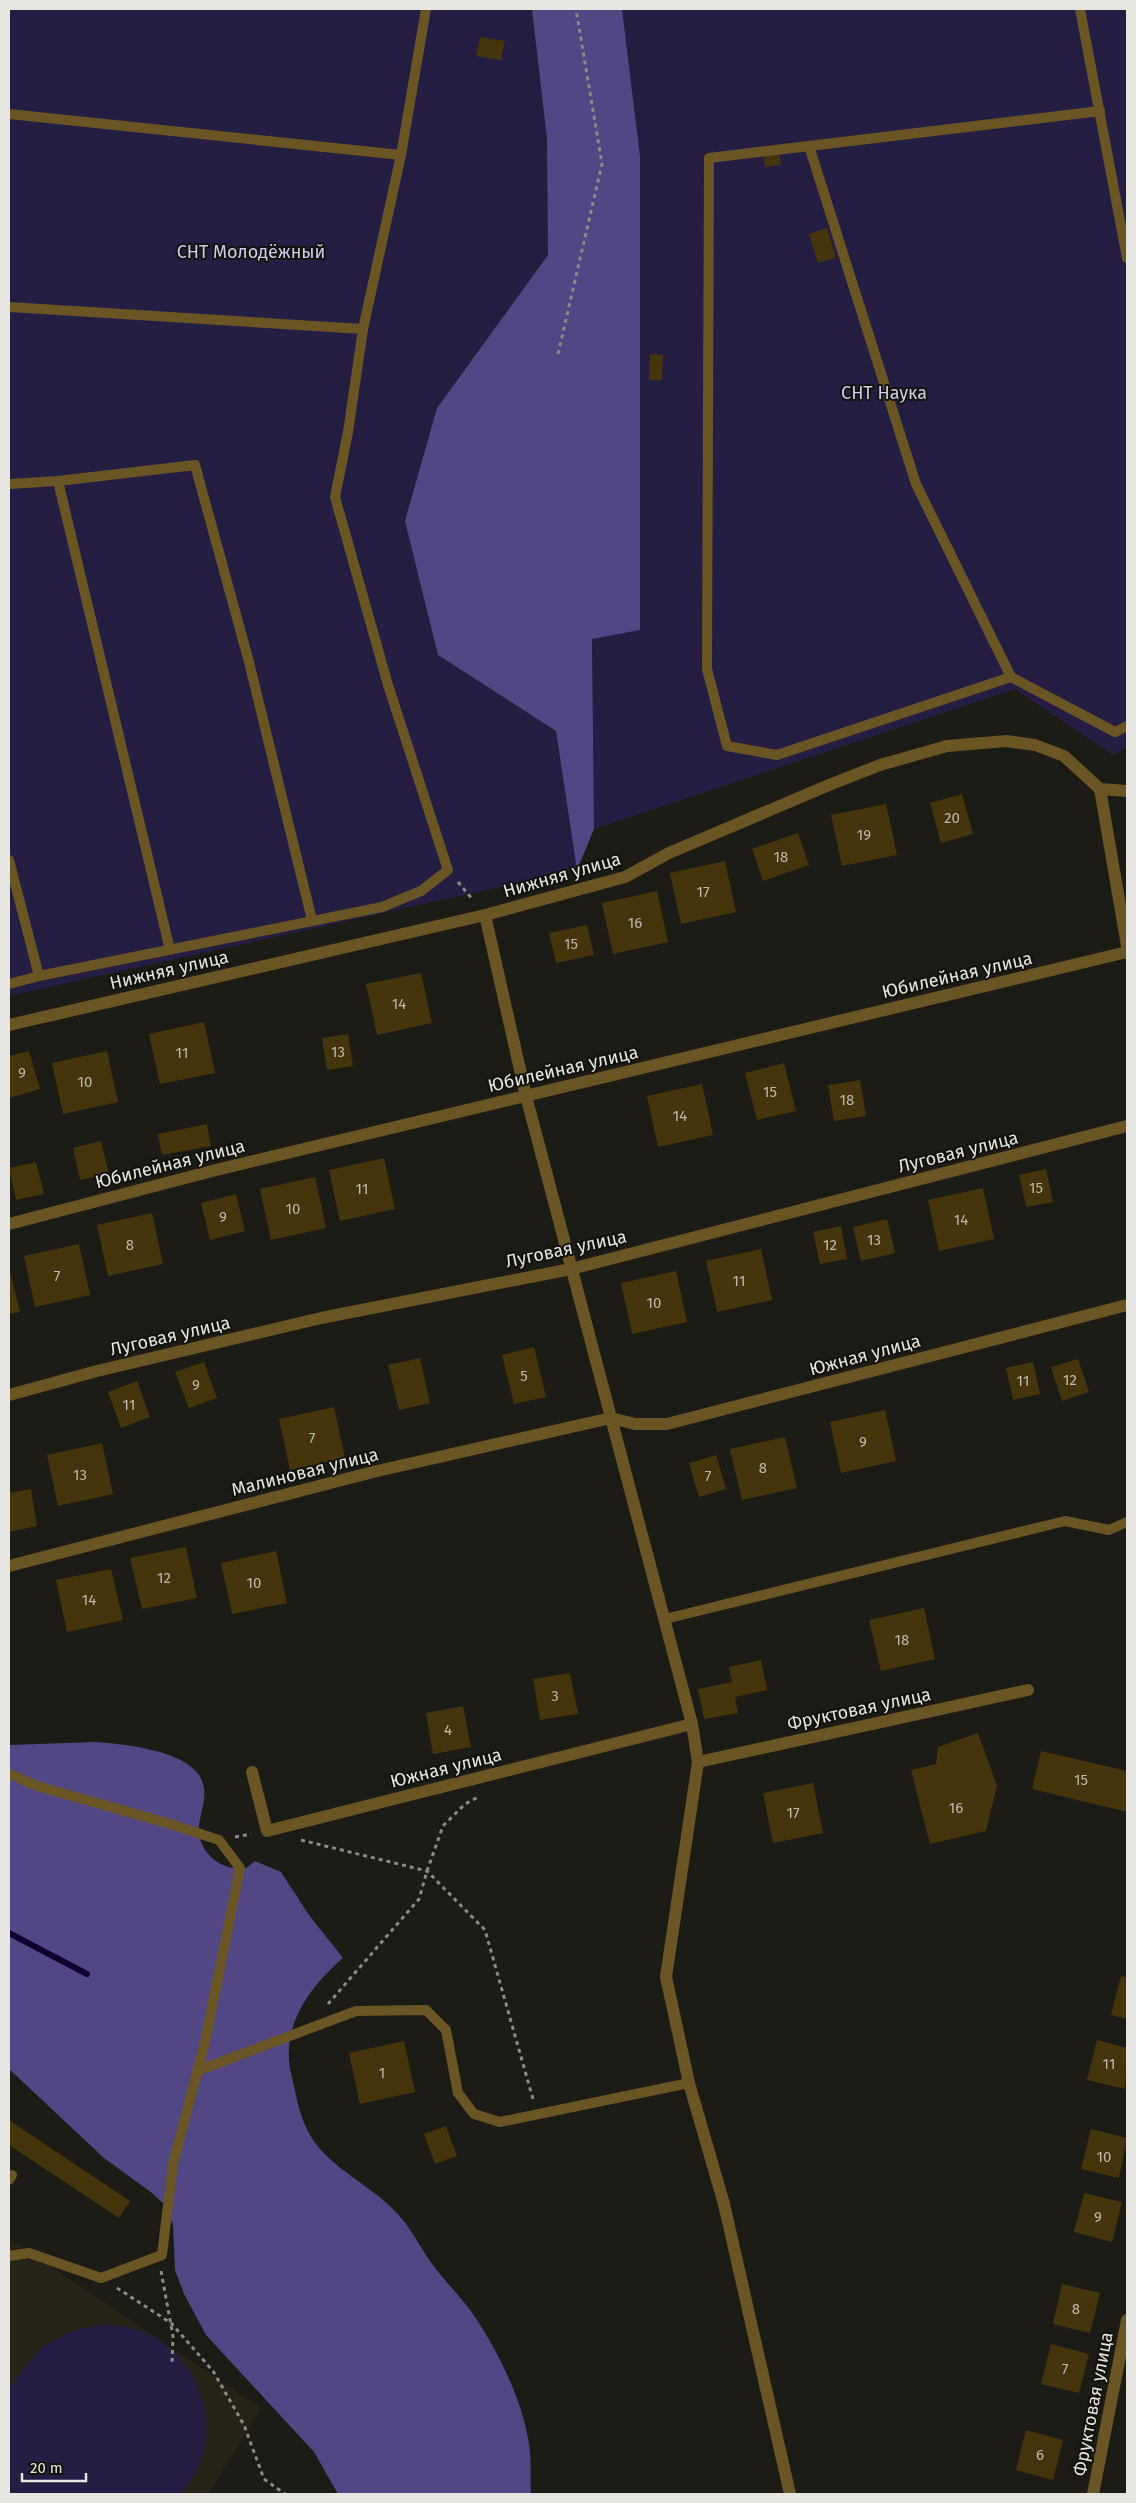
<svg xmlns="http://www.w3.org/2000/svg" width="1136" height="2503" viewBox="0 0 1136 2503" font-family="'Fira Sans',sans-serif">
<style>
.built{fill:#282317}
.green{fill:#251e42}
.forest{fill:#524784}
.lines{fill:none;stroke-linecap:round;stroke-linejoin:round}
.stream{stroke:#0f0031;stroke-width:6}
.building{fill:#44350d}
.path{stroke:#8c8a85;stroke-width:3;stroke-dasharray:4 4;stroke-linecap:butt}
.lane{stroke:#695624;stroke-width:10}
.street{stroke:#695624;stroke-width:12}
.labels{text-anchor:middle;stroke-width:4;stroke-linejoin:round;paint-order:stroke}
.number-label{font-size:15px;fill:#beb9ac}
.park-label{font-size:18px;fill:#cecaf0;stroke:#14120c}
.street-label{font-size:18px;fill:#e7e5e1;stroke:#14120c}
</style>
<rect width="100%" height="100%" fill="#1d1b15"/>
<path class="built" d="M9,2238L261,2408L209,2494H9Z"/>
<g class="green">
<path d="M9,9H532L547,139L548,255L437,408L438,655L556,731L577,870L9,996Z"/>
<path d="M622,9H1127V748L1113,755L1015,689L594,829L592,639L640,629V156Z"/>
<path d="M102,2325C112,2326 123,2326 133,2329C186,2342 217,2402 203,2453C200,2467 190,2482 182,2494H9V2389L22,2370L44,2346L71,2331Z"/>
</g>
<g class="forest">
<path d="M532,9H622L640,156V630L592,639L594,829L577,870L556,731L438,655L405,521L437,408L548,255L547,139Z"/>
<path d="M96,1742C124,1744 182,1750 199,1775C217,1803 182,1827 211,1857C222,1867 232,1869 246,1868L255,1861L281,1872L309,1915L343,1958C313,1984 286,2018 289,2061C290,2071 293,2081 295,2091C299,2112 306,2133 320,2149C344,2176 380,2191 403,2220C414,2234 422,2250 432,2264C444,2280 459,2295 471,2311C496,2348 520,2394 528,2438C532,2456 530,2475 531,2494H338L314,2452L206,2335L184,2294L175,2270L173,2224L165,2205L152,2193L104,2158L9,2069V1745Z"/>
</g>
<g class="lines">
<path class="stream" d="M9,1933L87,1974"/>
</g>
<g class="building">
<path d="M480,37L505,41L501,60L476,56Z"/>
<path d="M779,151L781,165L765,167L763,153Z"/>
<path d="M827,228L836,258L818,263L809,234Z"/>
<path d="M650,354L663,355L662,380H649Z"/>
<path d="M962,794L973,834L941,843L930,803Z"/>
<path d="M886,804L897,855L842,866L831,815Z"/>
<path d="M798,833L809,865L763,881L752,849Z"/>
<path d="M725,861L736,912L681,924L670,873Z"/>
<path d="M657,891L668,942L613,954L602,903Z"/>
<path d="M587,925L594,955L556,963L549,933Z"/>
<path d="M421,973L432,1023L377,1035L366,984Z"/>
<path d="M204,1022L215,1073L160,1084L149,1034Z"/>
<path d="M348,1034L353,1066L327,1070L322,1038Z"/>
<path d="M29,1051L40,1089L9,1098V1056Z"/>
<path d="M107,1051L118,1102L63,1114L52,1063Z"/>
<path d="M784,1063L796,1111L757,1120L745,1073Z"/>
<path d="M860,1080L866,1116L834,1121L828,1085Z"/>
<path d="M702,1084L713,1135L658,1147L647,1096Z"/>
<path d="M207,1124L211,1146L162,1155L158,1134Z"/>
<path d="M101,1141L109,1174L80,1180L73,1148Z"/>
<path d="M384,1158L395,1209L340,1221L329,1170Z"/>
<path d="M36,1162L44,1194L16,1200L9,1168Z"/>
<path d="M1046,1169L1053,1202L1026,1207L1019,1175Z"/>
<path d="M315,1177L326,1228L271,1240L260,1189Z"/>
<path d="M983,1188L994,1239L939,1251L928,1200Z"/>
<path d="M236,1194L245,1231L210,1240L201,1203Z"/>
<path d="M152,1213L163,1264L108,1276L97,1225Z"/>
<path d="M887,1219L895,1253L861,1261L853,1227Z"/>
<path d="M841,1226L847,1259L820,1264L813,1232Z"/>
<path d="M79,1244L90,1295L35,1307L24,1256Z"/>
<path d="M761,1249L772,1300L717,1312L706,1261Z"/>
<path d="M9,1267L20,1312L9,1314Z"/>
<path d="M676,1271L687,1322L632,1334L621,1283Z"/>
<path d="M534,1347L546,1397L514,1404L502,1355Z"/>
<path d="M420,1358L430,1403L399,1410L388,1365Z"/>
<path d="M1078,1359L1089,1392L1062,1401L1051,1367Z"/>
<path d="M204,1362L217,1398L189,1408L175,1372Z"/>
<path d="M1033,1362L1040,1394L1013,1400L1006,1368Z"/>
<path d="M137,1381L150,1417L121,1428L108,1392Z"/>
<path d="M334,1407L345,1458L290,1470L279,1419Z"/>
<path d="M885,1410L896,1461L841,1473L830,1422Z"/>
<path d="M785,1437L797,1488L742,1500L730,1449Z"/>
<path d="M102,1443L113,1494L58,1506L47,1455Z"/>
<path d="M716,1455L726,1489L699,1497L689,1463Z"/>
<path d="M31,1489L37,1526L9,1532V1493Z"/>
<path d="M186,1547L197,1598L142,1609L130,1558Z"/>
<path d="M276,1551L287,1603L232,1614L221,1563Z"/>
<path d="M111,1569L123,1620L67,1632L56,1580Z"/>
<path d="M924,1608L935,1659L881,1671L869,1620Z"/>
<path d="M761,1660L767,1690L735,1697L738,1713L704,1719L698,1689L732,1682L729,1667Z"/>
<path d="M570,1673L578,1714L540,1720L533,1679Z"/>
<path d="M463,1706L471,1747L433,1754L426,1713Z"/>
<path d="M978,1733L997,1786L986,1831L930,1844L911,1770L936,1764L938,1747Z"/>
<path d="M1041,1751L1127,1771V1812L1032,1789Z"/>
<path d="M813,1783L823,1833L773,1843L763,1793Z"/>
<path d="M1121,1976L1127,1977V2019L1111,2015Z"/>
<path d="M1097,2040L1127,2048L1125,2089L1087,2080Z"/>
<path d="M404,2041L415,2092L360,2104L349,2053Z"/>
<path d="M9,2120L130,2201L119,2218L9,2145Z"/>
<path d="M446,2126L457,2156L435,2164L424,2134Z"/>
<path d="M1091,2129L1127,2138L1119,2178L1081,2169Z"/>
<path d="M1084,2193L1122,2202L1112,2242L1074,2232Z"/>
<path d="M1062,2284L1100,2293L1090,2333L1053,2324Z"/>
<path d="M1051,2344L1089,2354L1079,2393L1041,2384Z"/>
<path d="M1026,2430L1063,2440L1053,2480L1016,2470Z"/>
</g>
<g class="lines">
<g class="path">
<path d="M558,354L602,164L576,9"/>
<path d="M458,882L473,900"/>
<path d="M235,1837L251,1834"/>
<path d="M301,1840L427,1871L485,1930L533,2099"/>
<path d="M328,2004L419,1899L427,1871L443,1826L465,1804L480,1796"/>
<path d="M161,2271L173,2336L172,2364"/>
<path d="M117,2288L171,2323L213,2371L244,2425L264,2479L285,2494"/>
</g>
<g class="lane">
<path d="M1080,9L1127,258"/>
<path d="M1100,111L709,158L707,669L727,746L777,755L1011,677L1115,732L1127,726"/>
<path d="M9,114L401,155"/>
<path d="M809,146L916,484L1011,677"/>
<path d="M9,307L363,329"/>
<path d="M58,481L170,950"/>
<path d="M9,484L58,481L195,465L249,662L312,920"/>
<path d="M9,860L39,976"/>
<path d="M9,984L39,976L382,907L421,891L448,870L388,685L335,497L348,432L363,329L401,155L426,9"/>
<path d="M665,1619L1065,1521L1109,1530L1127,1522"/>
<path d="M9,1774L37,1786L167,1823L219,1840L240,1868L205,2042L173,2164L162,2255L101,2278L29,2253L9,2256"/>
<path d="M197,2071L356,2011L426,2010L446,2030L458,2093L474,2114L500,2122L689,2083"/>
<path d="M9,2180L12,2175"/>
</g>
<g class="street">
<path d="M1100,789L1127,946"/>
<path d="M485,915L526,1096L692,1724L698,1762L666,1977L689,2083L724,2204L790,2494"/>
<path d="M9,1025L485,915L625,877L669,853L829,785L880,765L947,746L1006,741L1035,745L1064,756L1100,789L1127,791"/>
<path d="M9,1224L216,1170L1127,952"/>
<path d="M9,1395L97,1371L321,1318L571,1269L1127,1126"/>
<path d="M9,1566L373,1472L611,1418L635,1424H667L1127,1305"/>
<path d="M698,1762L1028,1690"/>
<path d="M252,1772L267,1831L692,1724"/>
<path d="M1093,2494L1127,2320"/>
</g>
</g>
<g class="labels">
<g class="number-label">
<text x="952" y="823">20</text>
<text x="864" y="840">19</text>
<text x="781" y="862">18</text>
<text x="703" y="897">17</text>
<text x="635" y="928">16</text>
<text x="571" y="949">15</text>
<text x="399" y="1009">14</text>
<text x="338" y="1057">13</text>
<text x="182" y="1058">11</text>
<text x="22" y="1078">9</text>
<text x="85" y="1087">10</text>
<text x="770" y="1097">15</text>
<text x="847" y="1105">18</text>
<text x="680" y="1121">14</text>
<text x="1036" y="1193">15</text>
<text x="362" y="1194">11</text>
<text x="293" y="1214">10</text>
<text x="223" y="1222">9</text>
<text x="961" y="1225">14</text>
<text x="874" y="1245">13</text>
<text x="130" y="1250">8</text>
<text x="830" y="1250">12</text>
<text x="57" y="1281">7</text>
<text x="739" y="1286">11</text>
<text x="654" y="1308">10</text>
<text x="524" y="1381">5</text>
<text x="1070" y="1385">12</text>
<text x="1023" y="1386">11</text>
<text x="196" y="1390">9</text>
<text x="129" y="1410">11</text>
<text x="312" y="1443">7</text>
<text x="863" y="1447">9</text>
<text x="763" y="1473">8</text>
<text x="80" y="1480">13</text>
<text x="708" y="1481">7</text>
<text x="164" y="1583">12</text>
<text x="254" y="1588">10</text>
<text x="89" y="1605">14</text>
<text x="902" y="1645">18</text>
<text x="555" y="1701">3</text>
<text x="448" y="1735">4</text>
<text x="1081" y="1785">15</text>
<text x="956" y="1813">16</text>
<text x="793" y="1818">17</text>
<text x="1109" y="2069">11</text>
<text x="382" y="2078">1</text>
<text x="1104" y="2162">10</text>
<text x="1098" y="2222">9</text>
<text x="1076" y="2314">8</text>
<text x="1065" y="2374">7</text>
<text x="1040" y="2460">6</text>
</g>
<g class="park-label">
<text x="251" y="258">СНТ Молодёжный</text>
<text x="884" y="399">СНТ Наука</text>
</g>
<g class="street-label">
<text transform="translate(562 875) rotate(-16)" y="6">Нижняя улица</text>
<text transform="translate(169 970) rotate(-13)" y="6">Нижняя улица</text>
<text transform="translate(957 975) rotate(-13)" y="6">Юбилейная улица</text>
<text transform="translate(563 1069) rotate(-13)" y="6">Юбилейная улица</text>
<text transform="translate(958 1152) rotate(-14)" y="6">Луговая улица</text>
<text transform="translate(170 1164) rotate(-14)" y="6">Юбилейная улица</text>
<text transform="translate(566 1249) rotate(-12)" y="6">Луговая улица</text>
<text transform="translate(170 1336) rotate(-13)" y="6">Луговая улица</text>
<text transform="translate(865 1355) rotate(-15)" y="6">Южная улица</text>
<text transform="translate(305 1472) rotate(-14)" y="6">Малиновая улица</text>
<text transform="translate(859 1709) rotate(-12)" y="6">Фруктовая улица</text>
<text transform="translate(446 1768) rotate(-14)" y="6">Южная улица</text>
<text transform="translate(1093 2404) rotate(-79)" y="6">Фруктовая улица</text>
</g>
</g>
<rect width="1136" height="2503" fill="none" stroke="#e7e5e1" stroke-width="20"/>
<path d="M22 2473v8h64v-8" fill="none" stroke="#e7e5e1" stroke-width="2.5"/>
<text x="30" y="2473" font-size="15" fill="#e7e5e1" stroke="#14120c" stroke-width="4" paint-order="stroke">20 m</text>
</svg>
